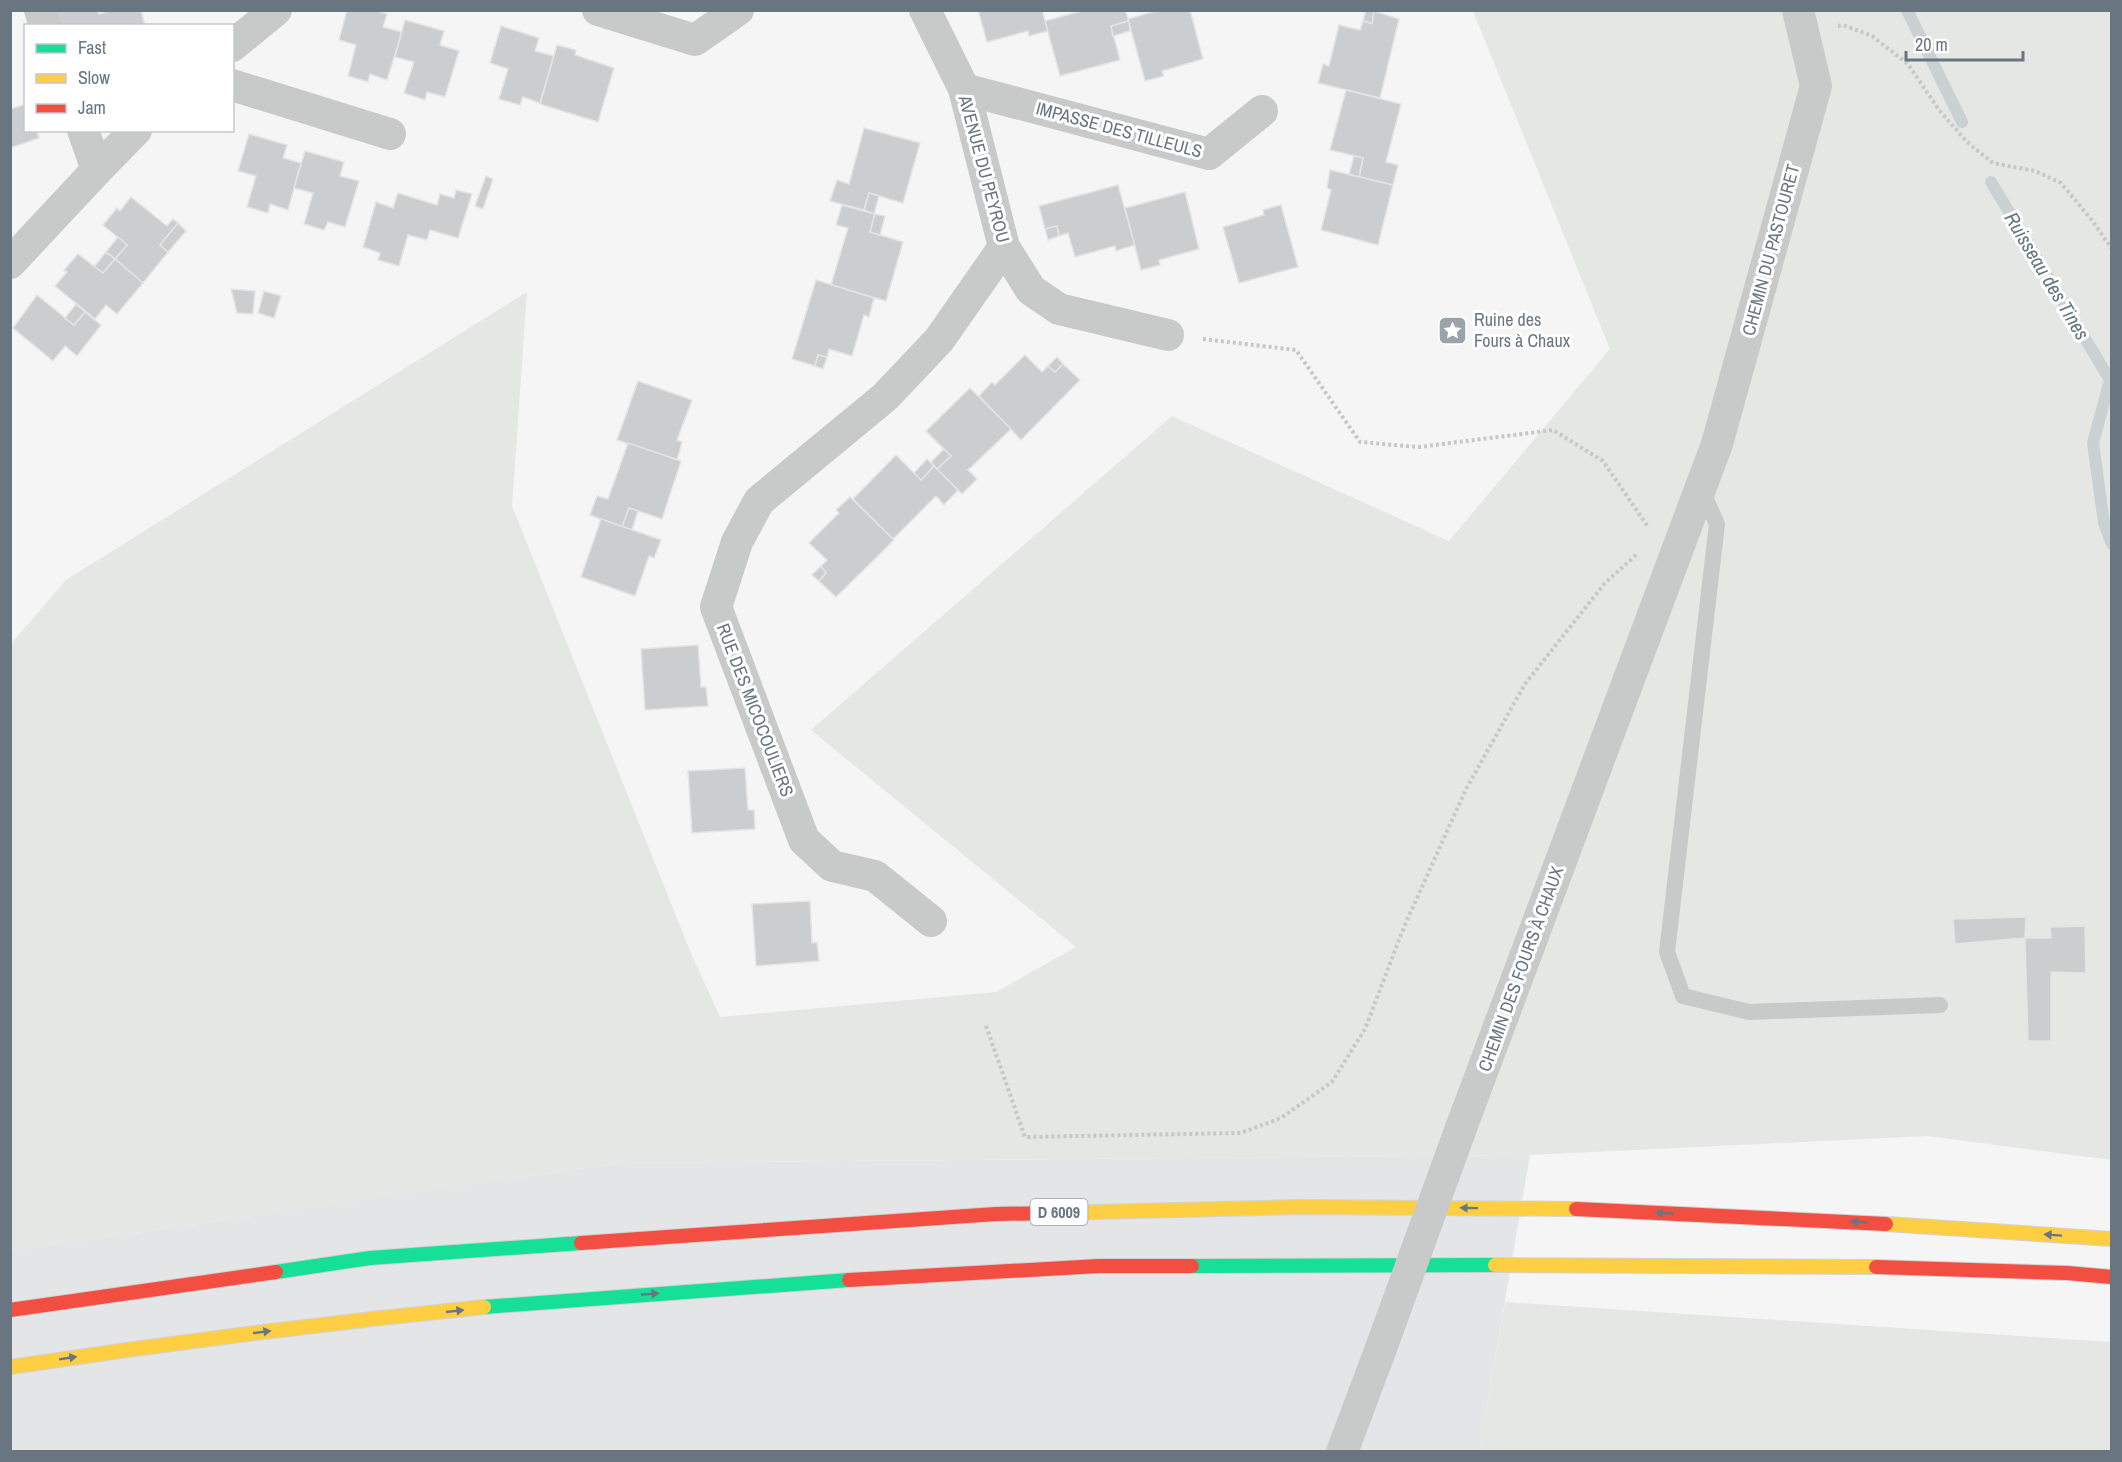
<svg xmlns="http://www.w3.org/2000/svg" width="2122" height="1462" viewBox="0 0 2122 1462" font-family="'Archivo Narrow',sans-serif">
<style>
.built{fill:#e4e5e6}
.green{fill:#e4e7e3}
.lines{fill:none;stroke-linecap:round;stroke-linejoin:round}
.stream{stroke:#cad1d3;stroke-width:12}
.building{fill:#cccdce;stroke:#e4e4e4;stroke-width:1.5}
.fast-casing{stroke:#d1d2d3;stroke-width:16}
.slow-casing{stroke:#d1d2d3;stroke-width:16}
.jam-casing{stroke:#d1d2d3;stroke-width:16}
.path{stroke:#c6c7c8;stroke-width:4;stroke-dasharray:3 3;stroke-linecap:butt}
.lane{stroke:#c8caca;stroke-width:16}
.street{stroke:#c8caca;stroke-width:32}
.fast{stroke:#16e098;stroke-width:14}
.slow{stroke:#ffcf43;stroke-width:14}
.jam{stroke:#f24e42;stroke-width:14}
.street-bridge{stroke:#c8caca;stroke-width:32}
.oneway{fill:#697681}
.labels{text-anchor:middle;stroke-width:6;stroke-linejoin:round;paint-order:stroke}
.shield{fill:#fff;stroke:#969fa7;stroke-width:1.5}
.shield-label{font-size:16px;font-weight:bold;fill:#697681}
.street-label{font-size:18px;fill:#697681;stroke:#fff}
.poi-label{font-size:18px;fill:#697681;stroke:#fff;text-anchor:start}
.water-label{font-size:20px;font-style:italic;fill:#65777e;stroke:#fff}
</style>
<rect width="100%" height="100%" fill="#f5f5f5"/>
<path class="built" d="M1530,1155L1479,1451H11L10,1251L620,1163Z"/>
<g class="green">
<path d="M1473,11H2111V1160L1928,1136L1530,1155L620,1163L11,1251V644L66,580L527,292L512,506L693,958L720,1017L996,992L1076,947L811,730L1172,416L1449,541L1610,349Z"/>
<path d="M1505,1302L2111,1342V1451H1479Z"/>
</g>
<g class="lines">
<g class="stream">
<path d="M1907,10L1962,122"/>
<path d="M1991,182L2110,380L2093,443L2104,523L2112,544"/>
</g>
</g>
<g class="building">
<path d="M53,10H98L99,14L111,10H141L145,26H58Z"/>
<path d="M347,10H375L387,14L383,27L402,32L387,80L370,74L368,82L348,76L356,45L339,40Z"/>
<path d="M978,10H1042L1048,31L1029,36L1028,31L987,42Z"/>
<path d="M1085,10H1125L1129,21L1111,26L1120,60L1060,76L1045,21Z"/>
<path d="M1159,10H1190L1203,59L1162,71L1164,76L1145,81L1128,19Z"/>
<path d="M1366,10L1374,11L1372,24L1363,21Z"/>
<path d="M1374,11L1399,19L1380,98L1318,83L1323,64L1329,66L1339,25L1360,30L1363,21L1372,24Z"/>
<path d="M405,20L444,31L440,45L459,51L445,97L427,92L425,100L404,93L414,62L395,57Z"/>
<path d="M1129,21L1130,31L1113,36L1111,26Z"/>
<path d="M501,26L539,38L535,51L554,56L540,103L523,97L520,105L499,99L508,69L490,63Z"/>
<path d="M557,45L576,50L575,55L614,68L598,122L540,104Z"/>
<path d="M1346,90L1401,104L1386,162L1398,165L1393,185L1359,177L1363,158L1330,150Z"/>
<path d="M26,104V130H37L39,138L10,148V109Z"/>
<path d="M864,128L920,143L903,203L869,193L864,210L830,201L837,180L849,184Z"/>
<path d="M249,134L287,145L283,158L301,163L288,210L270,204L268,213L247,207L256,176L238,171Z"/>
<path d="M305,151L344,162L340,176L359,181L345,227L328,222L324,230L304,224L313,193L294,188Z"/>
<path d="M1354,156L1363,158L1359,177L1349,174Z"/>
<path d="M1330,170L1393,185L1378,245L1321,230L1331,190L1327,188Z"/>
<path d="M486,176L493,179L483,209L475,206Z"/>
<path d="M1118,185L1135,245L1116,251L1115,246L1075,257L1068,233L1059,236L1057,226L1045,229L1039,206Z"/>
<path d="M456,190L472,194L458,238L430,230L427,240L408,235L399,266L378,260L380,253L363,247L376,202L393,208L398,193L437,205L440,194L454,198Z"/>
<path d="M1185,192L1199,249L1159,260L1160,265L1141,270L1125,208Z"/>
<path d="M869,193L879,196L874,214L864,210Z"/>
<path d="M131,197L167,226L173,219L178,223L160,245L168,252L143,283L115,259L127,245L103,225L117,208L120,211Z"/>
<path d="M842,205L875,214L870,232L903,242L886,301L831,285L848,228L836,225Z"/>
<path d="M1281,205L1298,267L1239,283L1223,227L1264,215L1263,210Z"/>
<path d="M875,214L885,216L880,235L870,232Z"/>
<path d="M178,223L186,231L168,252L160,245Z"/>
<path d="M1057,226L1059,236L1048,240L1045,229Z"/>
<path d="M118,237L127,245L115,259L106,252Z"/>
<path d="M106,252L115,259L103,273L94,267Z"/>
<path d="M78,254L103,273L115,259L143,283L117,314L106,305L95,319L55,286L67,272L64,270Z"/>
<path d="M816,280L874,298L869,317L864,315L852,356L829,349L827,357L818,355L815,366L792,359Z"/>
<path d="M231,289L255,291L253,314L237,313Z"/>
<path d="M264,291L281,296L274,318L258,313Z"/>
<path d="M37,295L74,325L85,312L101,325L77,356L65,346L53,361L13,328Z"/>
<path d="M76,304L85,312L74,325L65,318Z"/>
<path d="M818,355L827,357L823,369L815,366Z"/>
<path d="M1025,355L1042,372L1048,366L1055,372L1063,364L1080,380L1021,440L979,396L992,382L995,385Z"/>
<path d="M1057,357L1063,364L1055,372L1048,366Z"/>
<path d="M638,381L692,400L677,440L682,442L677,460L617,440Z"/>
<path d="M970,388L1011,429L968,470L977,479L962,494L937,469L951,456L926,431Z"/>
<path d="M628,443L681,461L662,519L629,508L622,527L590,515L597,496L608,499Z"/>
<path d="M944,449L951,456L937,469L931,462Z"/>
<path d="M896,455L921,480L934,466L958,490L944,505L936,496L893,539L853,499Z"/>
<path d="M927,459L934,466L921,480L914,473Z"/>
<path d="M850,497L894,540L836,597L819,581L826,573L821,566L827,560L809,543L839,513L836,510Z"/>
<path d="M629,508L638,511L632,530L622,527Z"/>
<path d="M601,519L661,540L654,558L649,556L635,596L581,577Z"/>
<path d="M821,566L826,573L819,581L812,575Z"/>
<path d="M698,645L701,687H706L708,706L645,710L641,649Z"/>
<path d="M745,768L748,810H754L755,829L692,833L688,771Z"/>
<path d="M810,901L812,943L817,942L819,961L756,966L752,904Z"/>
<path d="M2026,917L2025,938L1955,944L1953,919Z"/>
<path d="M2085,926L2086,973L2051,972V1041H2028L2025,938H2051L2050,927Z"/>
</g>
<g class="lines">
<defs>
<g id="fast">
<path d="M1192,1266L1495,1265"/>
<path d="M276,1272L370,1258L581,1243"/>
<path d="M484,1307L849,1280"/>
</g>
<g id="slow">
<path d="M1054,1213L1300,1207L1576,1209"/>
<path d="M1886,1224L2112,1239"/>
<path d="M1495,1265L1876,1267"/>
<path d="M10,1367C168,1343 326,1323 484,1307"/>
</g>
<g id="jam">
<path d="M1576,1209L1886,1224"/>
<path d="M581,1243L996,1214L1054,1213"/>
<path d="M1876,1267L2067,1273L2112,1277"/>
<path d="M849,1280L1099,1266H1192"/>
<path d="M10,1310L276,1272"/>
</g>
</defs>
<use href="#fast" class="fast-casing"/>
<use href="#slow" class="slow-casing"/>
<use href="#jam" class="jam-casing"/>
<g class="path">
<path d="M1838,26L1843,25L1872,36L1908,64L1939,110L1967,142L1993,163L2035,171L2061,183L2091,219L2112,249"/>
<path d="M1203,339L1296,350L1360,442L1419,447L1553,430L1603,461L1648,527"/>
<path d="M986,1026L1025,1137L1241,1133L1281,1118L1332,1082L1365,1029L1404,927L1466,789L1525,684L1605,583L1636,555"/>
</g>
<path class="lane" d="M1701,488L1717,524L1667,952L1683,996L1749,1012L1940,1005"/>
<g class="street">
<path d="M40,10L45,26"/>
<path d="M598,10L695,40L738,10"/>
<path d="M925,10L964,89L1004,247L1031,290L1059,309L1168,335"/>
<path d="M232,46L276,10"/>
<path d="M232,85L390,134"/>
<path d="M964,89L1209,154L1262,111"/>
<path d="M83,130L97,170"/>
<path d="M10,263L97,170L136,130"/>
<path d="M931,921L875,876L832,866L804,840L716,607L737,542L759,501L885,397L939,340L1004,247"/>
<path d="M1461,1128L1717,444L1816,86L1798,10"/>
<path d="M1342,1452L1380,1351"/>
</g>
<use href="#fast" class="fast"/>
<use href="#slow" class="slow"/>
<use href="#jam" class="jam"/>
<path class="street-bridge" d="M1380,1351L1461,1128"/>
</g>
<defs><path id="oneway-solid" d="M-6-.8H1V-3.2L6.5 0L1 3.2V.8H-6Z" transform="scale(1.5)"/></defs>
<g class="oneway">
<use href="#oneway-solid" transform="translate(1469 1208) rotate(-179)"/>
<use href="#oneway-solid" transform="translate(1664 1213) rotate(-177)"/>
<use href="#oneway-solid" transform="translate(1859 1222) rotate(-177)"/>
<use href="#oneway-solid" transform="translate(2053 1235) rotate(-176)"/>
<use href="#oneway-solid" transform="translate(650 1294) rotate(-4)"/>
<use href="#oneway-solid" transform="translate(455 1311) rotate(-6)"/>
<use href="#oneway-solid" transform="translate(262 1332) rotate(-7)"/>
<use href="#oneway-solid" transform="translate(68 1358) rotate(-9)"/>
</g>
<defs>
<symbol id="sight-square" viewBox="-11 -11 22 22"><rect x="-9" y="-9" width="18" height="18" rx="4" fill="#9aa2aa" stroke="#fff"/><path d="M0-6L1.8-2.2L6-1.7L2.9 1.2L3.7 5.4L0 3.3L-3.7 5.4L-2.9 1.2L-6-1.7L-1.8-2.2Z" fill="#fff"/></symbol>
</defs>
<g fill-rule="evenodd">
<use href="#sight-square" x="1436" y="314" width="33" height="33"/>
</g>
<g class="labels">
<rect class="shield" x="1030.5" y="1199" width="57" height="26" rx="4.5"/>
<g class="shield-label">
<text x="1059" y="1218">D 6009</text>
</g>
<g class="street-label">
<text transform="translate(1119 130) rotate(15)" y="6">IMPASSE DES TILLEULS</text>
<text transform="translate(984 169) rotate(75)" y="6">AVENUE DU PEYROU</text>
<text transform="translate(1771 250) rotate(-75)" y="6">CHEMIN DU PASTOURET</text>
<text transform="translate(755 710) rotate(69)" y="6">RUE DES MICOCOULIERS</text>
<text transform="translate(1521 969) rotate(-70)" y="6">CHEMIN DES FOURS À CHAUX</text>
</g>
<g class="poi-label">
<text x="1474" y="326">Ruine des<tspan x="1474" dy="21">Fours à Chaux</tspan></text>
</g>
<g class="water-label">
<text transform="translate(2047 276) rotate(59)" y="7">Ruisseau des Tines</text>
</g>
</g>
<rect width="2122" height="1462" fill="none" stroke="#697681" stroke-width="24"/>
<rect x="24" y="24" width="210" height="108" fill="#ffffff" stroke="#c3c8cd" stroke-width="1.5"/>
<rect x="36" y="44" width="30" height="9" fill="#16e098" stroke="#c3c8cd" stroke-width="1.5"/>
<text x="78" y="54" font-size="18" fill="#697681">Fast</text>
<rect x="36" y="74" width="30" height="9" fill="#ffcf43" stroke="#c3c8cd" stroke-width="1.5"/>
<text x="78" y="84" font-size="18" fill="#697681">Slow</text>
<rect x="36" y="104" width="30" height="9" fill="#f24e42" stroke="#c3c8cd" stroke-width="1.5"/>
<text x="78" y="114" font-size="18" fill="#697681">Jam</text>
<path d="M1906 51v9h117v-9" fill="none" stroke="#697681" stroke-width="3"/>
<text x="1915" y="51" font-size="18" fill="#697681" stroke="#ffffff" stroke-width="4.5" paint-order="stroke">20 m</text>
</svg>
